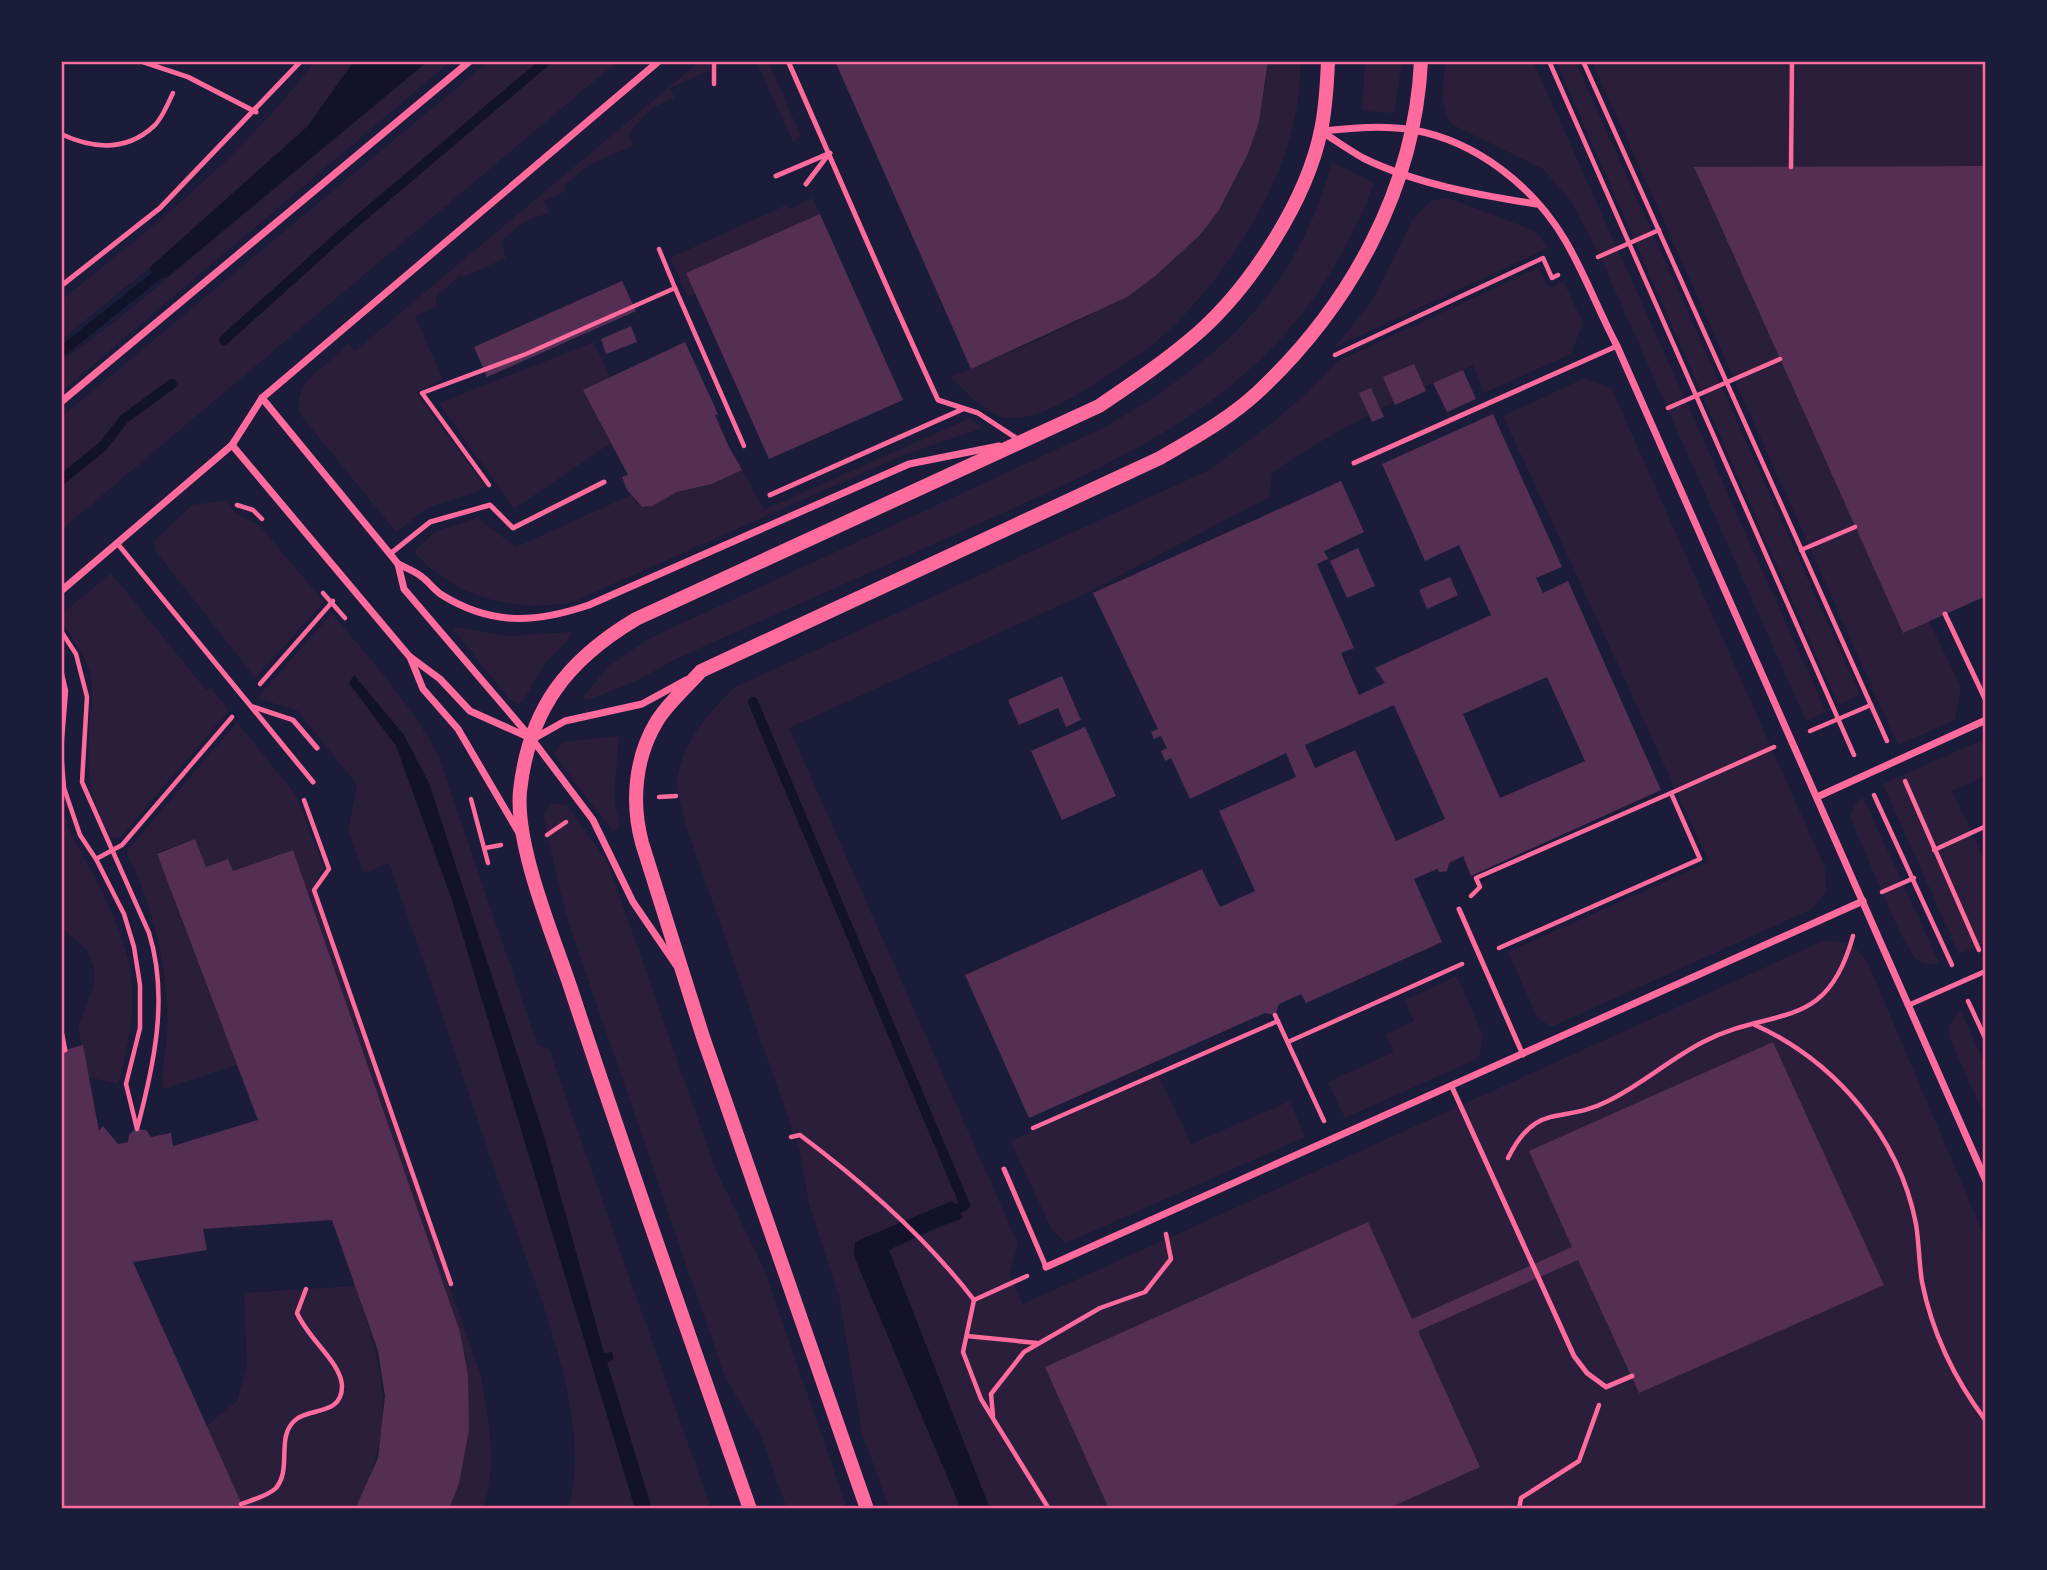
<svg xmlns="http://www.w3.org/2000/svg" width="2047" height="1570" viewBox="0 0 2047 1570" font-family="'PT Sans Narrow',sans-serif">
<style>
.green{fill:#2a1e3b}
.water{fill:#12122b}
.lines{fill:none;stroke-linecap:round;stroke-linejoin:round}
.stream{stroke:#12122b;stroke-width:10}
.building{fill:#542f53;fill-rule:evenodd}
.path{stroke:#ff6b9d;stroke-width:4.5}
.service{stroke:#ff6b9d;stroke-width:5}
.minor{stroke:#ff6b9d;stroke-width:7}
.secondary{stroke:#ff6b9d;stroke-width:14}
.neatline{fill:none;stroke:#ff6b9d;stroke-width:2.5}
</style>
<rect width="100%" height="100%" fill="#1b1b3a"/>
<g class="green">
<path d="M315,61H354L307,127L149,268L61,340V300C153,227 244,155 315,61Z"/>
<path d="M428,61H451L61,392V362L117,320Z"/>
<path d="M489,61H618L61,530V417Z"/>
<path d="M700,61H710V70L670,88L675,98L652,108L628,134L634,145L589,165L564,186L566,191L544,201L549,213L525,221L501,241L506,258L461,278L460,275L435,298L437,306L415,316L443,379L416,392L485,486L479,491L427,508L396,532L300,414C292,378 329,367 348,344L355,351Z"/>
<path d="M756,61H768L771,68L801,136L793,142Z"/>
<path d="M1268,61H1300C1304,158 1236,267 1167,332C1146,352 1119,368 1094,384C1071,399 1039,418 1011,418C989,419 966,391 950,377C1112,310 1249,259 1268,61Z"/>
<path d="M1365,61H1402L1394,113L1364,111L1362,107Z"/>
<path d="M1445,61H1533L1826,712L1806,721L1602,261L1571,201L1543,169L1453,125L1447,117L1442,99Z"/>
<path d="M1556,61H1575L1860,695L1838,705Z"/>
<path d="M1592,61H1986V166L1694,168L1903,632L1929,621L1961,687L1955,720L1898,745Z"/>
<path d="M1332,162L1374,183C1296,390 1143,450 956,534C863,576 769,617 676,659L638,680L588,700L582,698L609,666L648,639L1105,427C1219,361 1296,293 1332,162Z"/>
<path d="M813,198L820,214L686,273L695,293L688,297L670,258L786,205L789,209Z"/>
<path d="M1448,198L1525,227L1536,232L1548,248L1335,347L1372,301L1413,219L1431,201Z"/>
<path d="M1538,268L1549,288L1563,281L1583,322L1571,354L1484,393L1473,365C1403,397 1335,429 1272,473L1269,497L1087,593L789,728L1018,1244L1009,1276L1023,1304L1825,940L1851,944L1867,961L1986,1240V1509H990L888,1250L963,1218L952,1201L855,1242L854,1256L961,1509H889L862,1432L839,1297L809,1204L799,1149L685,823C682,808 675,788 678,774C685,739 711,710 735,687L1209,470C1254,437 1299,405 1336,362Z"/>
<path d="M594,342L610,378L583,390L611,443L514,509L439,403Z"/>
<path d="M1585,378L1612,389L1825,868L1826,892L1812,909L1551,1027L1537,1017L1508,952L1709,862L1503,416Z"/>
<path d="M970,418L983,428L904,455L570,603C510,612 455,597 414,552L436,531L478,518L516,547L631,495L638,505L646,508L677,492L712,484L742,470L764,510Z"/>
<path d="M227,500L234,512L260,526L324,602L255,678L155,550L154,541L192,505Z"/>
<path d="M111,573L206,690L211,688L229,710L120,838L112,837C87,800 86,766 90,722C91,706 94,690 90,673C86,653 63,630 61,615Z"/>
<path d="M332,613C370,660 411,703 439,757L537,1044L549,1049L711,1509H568C597,1418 529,1272 500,1185C464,1078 427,971 389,863L364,873L348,831L357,785L298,711L257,698Z"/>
<path d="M457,627L508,636L571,632L570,638L545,663L523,701L518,704L510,700L453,629Z"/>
<path d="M237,722L296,795L324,868L311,889L481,1376C488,1419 499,1467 482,1509H448L458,1477L292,850L233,871L228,859L206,867L194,840L156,853L237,1065L163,1089C160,1070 166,1055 167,1036C171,980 153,902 126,852Z"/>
<path d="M619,736L614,797L619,824L614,832L554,755L562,742Z"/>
<path d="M1986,738V776L1952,791L1986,864V943L1959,954L1883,784Z"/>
<path d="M1862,797L1869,810L1939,963C1931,964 1925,965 1918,960C1901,946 1862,842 1850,816L1854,805Z"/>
<path d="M552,803L567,805L608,863L715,1168L765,1271L847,1509H787L761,1435L726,1380L566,915L543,815Z"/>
<path d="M61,809C68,832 81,851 92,872C135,957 144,991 118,1084L89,1077L78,1028L94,986V969L88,951L61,927Z"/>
<path d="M1457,976L1483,1035L1479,1058L1345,1118L1328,1082L1394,1052L1385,1034L1414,1021L1405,1000Z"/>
<path d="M1960,1009L1986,1067V1119L1950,1039L1949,1026Z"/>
<path d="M1159,1076L1191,1144L1290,1101L1305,1137L1066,1243L1052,1230L1010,1141Z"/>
<path d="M355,1286C384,1369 400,1427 354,1509H244L206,1426L237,1401L247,1367L244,1293Z"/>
</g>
<g class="water">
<path d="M354,61H428L166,278L156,276L149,268L307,127Z"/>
<path d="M354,675L404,735L429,783L544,1136L604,1353L612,1352L614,1359L607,1362L652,1509H635L452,900L396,746L349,683Z"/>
<path d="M952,1201L963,1218L937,1227L889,1250L990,1509H961L854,1256L855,1242Z"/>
</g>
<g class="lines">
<g class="stream">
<path d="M224,340L343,233L546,61"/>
<path d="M61,352L166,268"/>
<path d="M61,480L103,446L124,419L172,384"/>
<path d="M753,702L965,1205L957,1209"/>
</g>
</g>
<g class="building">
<path d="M835,61H1268L1259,122L1247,156L1219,210L1200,235L1154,277L1127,297L971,369Z"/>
<path d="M1986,166V596L1903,633L1694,167Z"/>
<path d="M820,214L903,400L769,459L686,273Z"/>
<path d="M622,281L636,311L487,377L474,347Z"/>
<path d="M631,326L637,342L606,354L601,339Z"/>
<path d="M685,342L718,414L715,415L729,447L742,470L712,484L677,492L652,506L642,507L627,490L622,477L628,475L583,390Z"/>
<path d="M1414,364L1426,391L1395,405L1383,377Z"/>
<path d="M1463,370L1476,399L1447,412L1433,383Z"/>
<path d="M1371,388L1384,417L1372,422L1359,393Z"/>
<path d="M1493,414L1562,567L1536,578L1543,593L1568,581L1661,790L1471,876L1463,856L1449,863L1447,871L1440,872L1437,869L1414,879L1442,942L1306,1003L1301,994L1279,1004L1275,1015L1265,1013L1029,1118L965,975L1202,869L1220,907L1255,891L1219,811L1296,777L1286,753L1190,799L1171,758L1165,761L1161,751L1167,748L1161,736L1154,739L1151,732L1158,729L1093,593L1341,481L1364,532L1324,551L1328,559L1317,564L1354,648L1341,653L1359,695L1385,683L1375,668L1491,615L1459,545L1425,561L1382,464ZM1547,677L1585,761L1500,798L1463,714ZM1394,705L1445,819L1396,841L1355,750L1315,768L1305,745Z"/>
<path d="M1358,548L1375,586L1347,598L1330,561Z"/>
<path d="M1450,577L1458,595L1427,609L1419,590Z"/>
<path d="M1062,676L1081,720L1066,727L1058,708L1019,725L1008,700Z"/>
<path d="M1085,727L1116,796L1062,820L1031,751Z"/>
<path d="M195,839L206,867L228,859L233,871L293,850L460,1332L468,1375L469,1430L459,1483L449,1509H355L378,1458L385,1396L378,1351L332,1220L203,1229L207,1250L133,1262L244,1509H61V1051L83,1045L99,1131L103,1126L118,1144L128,1142L129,1135L135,1129L146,1130L151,1137L171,1133L173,1146L258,1120L157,854Z"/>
<path d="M1773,1042L1884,1285L1639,1393L1578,1260L1418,1331L1480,1467L1387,1509H1109L1045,1367L1368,1222L1412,1319L1572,1247L1529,1151Z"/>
</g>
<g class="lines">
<g class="path">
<path d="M714,61V84"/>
<path d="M1549,61L1854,755"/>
<path d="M1583,61L1887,741"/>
<path d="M61,134C93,149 126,152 154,126C162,119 168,103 173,93"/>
<path d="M1791,167L1792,61"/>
<path d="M1598,257L1659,230"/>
<path d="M675,288L744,446"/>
<path d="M1335,355L1543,258L1552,278L1558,275"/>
<path d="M1668,408L1780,359"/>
<path d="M489,485L422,393L526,354L675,288L659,249"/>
<path d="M237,505L253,510L262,519"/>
<path d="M1801,550L1855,527"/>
<path d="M323,593L345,618"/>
<path d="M61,631L76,654L87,697L82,782L149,933C169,997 154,1065 137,1129L126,1084L140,1028V985L134,947L124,914L96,859L80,835L64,788L61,751L66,691L61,670"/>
<path d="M260,684L333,601"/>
<path d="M1810,731L1871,705"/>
<path d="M1905,781L1979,950"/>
<path d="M1874,795L1952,965"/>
<path d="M659,797L676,796"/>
<path d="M471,799L488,863"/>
<path d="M304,800L329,869L314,890L451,1284"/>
<path d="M547,835L566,822"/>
<path d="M485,848L501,845"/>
<path d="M1934,850L1984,827L1986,831"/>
<path d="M96,859L122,845L232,717"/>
<path d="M1882,892L1914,878"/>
<path d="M1471,896L1480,887L1476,878L1671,793"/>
<path d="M1499,948L1700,859L1671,793L1774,747"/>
<path d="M1968,1001L1986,1040"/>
<path d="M1275,1015L1324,1121"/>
<path d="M1755,1025C1835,1061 1899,1136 1916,1224C1919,1243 1919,1263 1922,1282C1932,1332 1955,1380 1986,1421"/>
<path d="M1288,1042L1462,964"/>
<path d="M1033,1128L1278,1021"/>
<path d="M791,1137L800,1135C864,1183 925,1236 974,1300L963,1352L981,1399L1049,1509"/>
<path d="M1508,1158C1537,1100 1562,1125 1608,1101C1641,1085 1670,1059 1703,1042C1775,1005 1826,1034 1853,936"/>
<path d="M974,1300L1027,1276"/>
<path d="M967,1336L1037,1343"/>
<path d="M993,1416L991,1394L1024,1352L1100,1308L1145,1292L1171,1259L1166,1234"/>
<path d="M241,1504C252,1500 268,1496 276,1488C293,1468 274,1434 298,1418C314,1408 342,1414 342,1386C341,1362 308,1339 297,1313L306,1289"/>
<path d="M1519,1509L1521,1498L1579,1461L1599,1405"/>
</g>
<g class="service">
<path d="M140,61L188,77L256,112"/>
<path d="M788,61C838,174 886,288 938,400L978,413L1019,440"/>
<path d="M776,176L830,153"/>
<path d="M806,184L828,155"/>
<path d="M61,286L160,208L301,61"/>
<path d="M1354,463L1617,346"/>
<path d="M770,495L963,409"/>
<path d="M117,543L313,782"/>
<path d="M390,554L430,522L490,505L513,528L604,482"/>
<path d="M1945,614L1986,701"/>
<path d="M254,707L293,720L317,748"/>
<path d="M1459,909L1523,1055"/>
<path d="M1909,1005L1986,971"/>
<path d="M61,1030L65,1050"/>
<path d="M1452,1087L1574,1356L1587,1373L1606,1387L1632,1376"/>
<path d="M1004,1169L1046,1267"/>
</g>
<g class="minor">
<path d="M1322,131C1351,128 1383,125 1413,130C1476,141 1533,186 1565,240C1585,274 1599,312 1617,346L1986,1181"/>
<path d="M1322,132C1335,140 1349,150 1363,158C1416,184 1479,195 1536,204"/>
<path d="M262,398L390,554L398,564L404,589L532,739L593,820L633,902L676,965"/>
<path d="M61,402L470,61"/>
<path d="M232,445L409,656L440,679L470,711L526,736"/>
<path d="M398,564C406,568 415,571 422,577C429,582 434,590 442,595C492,626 536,623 589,605L909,464L999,446"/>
<path d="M61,591L232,445L262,398L659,61"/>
<path d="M410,657L423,689L458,729L519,833"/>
<path d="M533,739L565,721L642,704L686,680"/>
<path d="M1817,797L1986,720"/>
<path d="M1046,1267L1863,901"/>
</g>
<g class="secondary">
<path d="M750,1509C689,1336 628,1163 571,989C553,935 515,846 520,791C529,709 567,660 636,619L1099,406C1133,383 1167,360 1198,333C1251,286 1307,200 1321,130C1326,108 1327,84 1328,61"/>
<path d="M867,1509L703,1037L642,843C631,802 635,757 657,721C668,703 687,687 701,671L1160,458C1194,438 1229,419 1258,392C1350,306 1415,189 1421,61"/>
</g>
</g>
<rect width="2047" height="1570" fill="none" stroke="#1b1b3a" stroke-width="126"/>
<rect x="63" y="63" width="1921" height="1444" class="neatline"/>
</svg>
